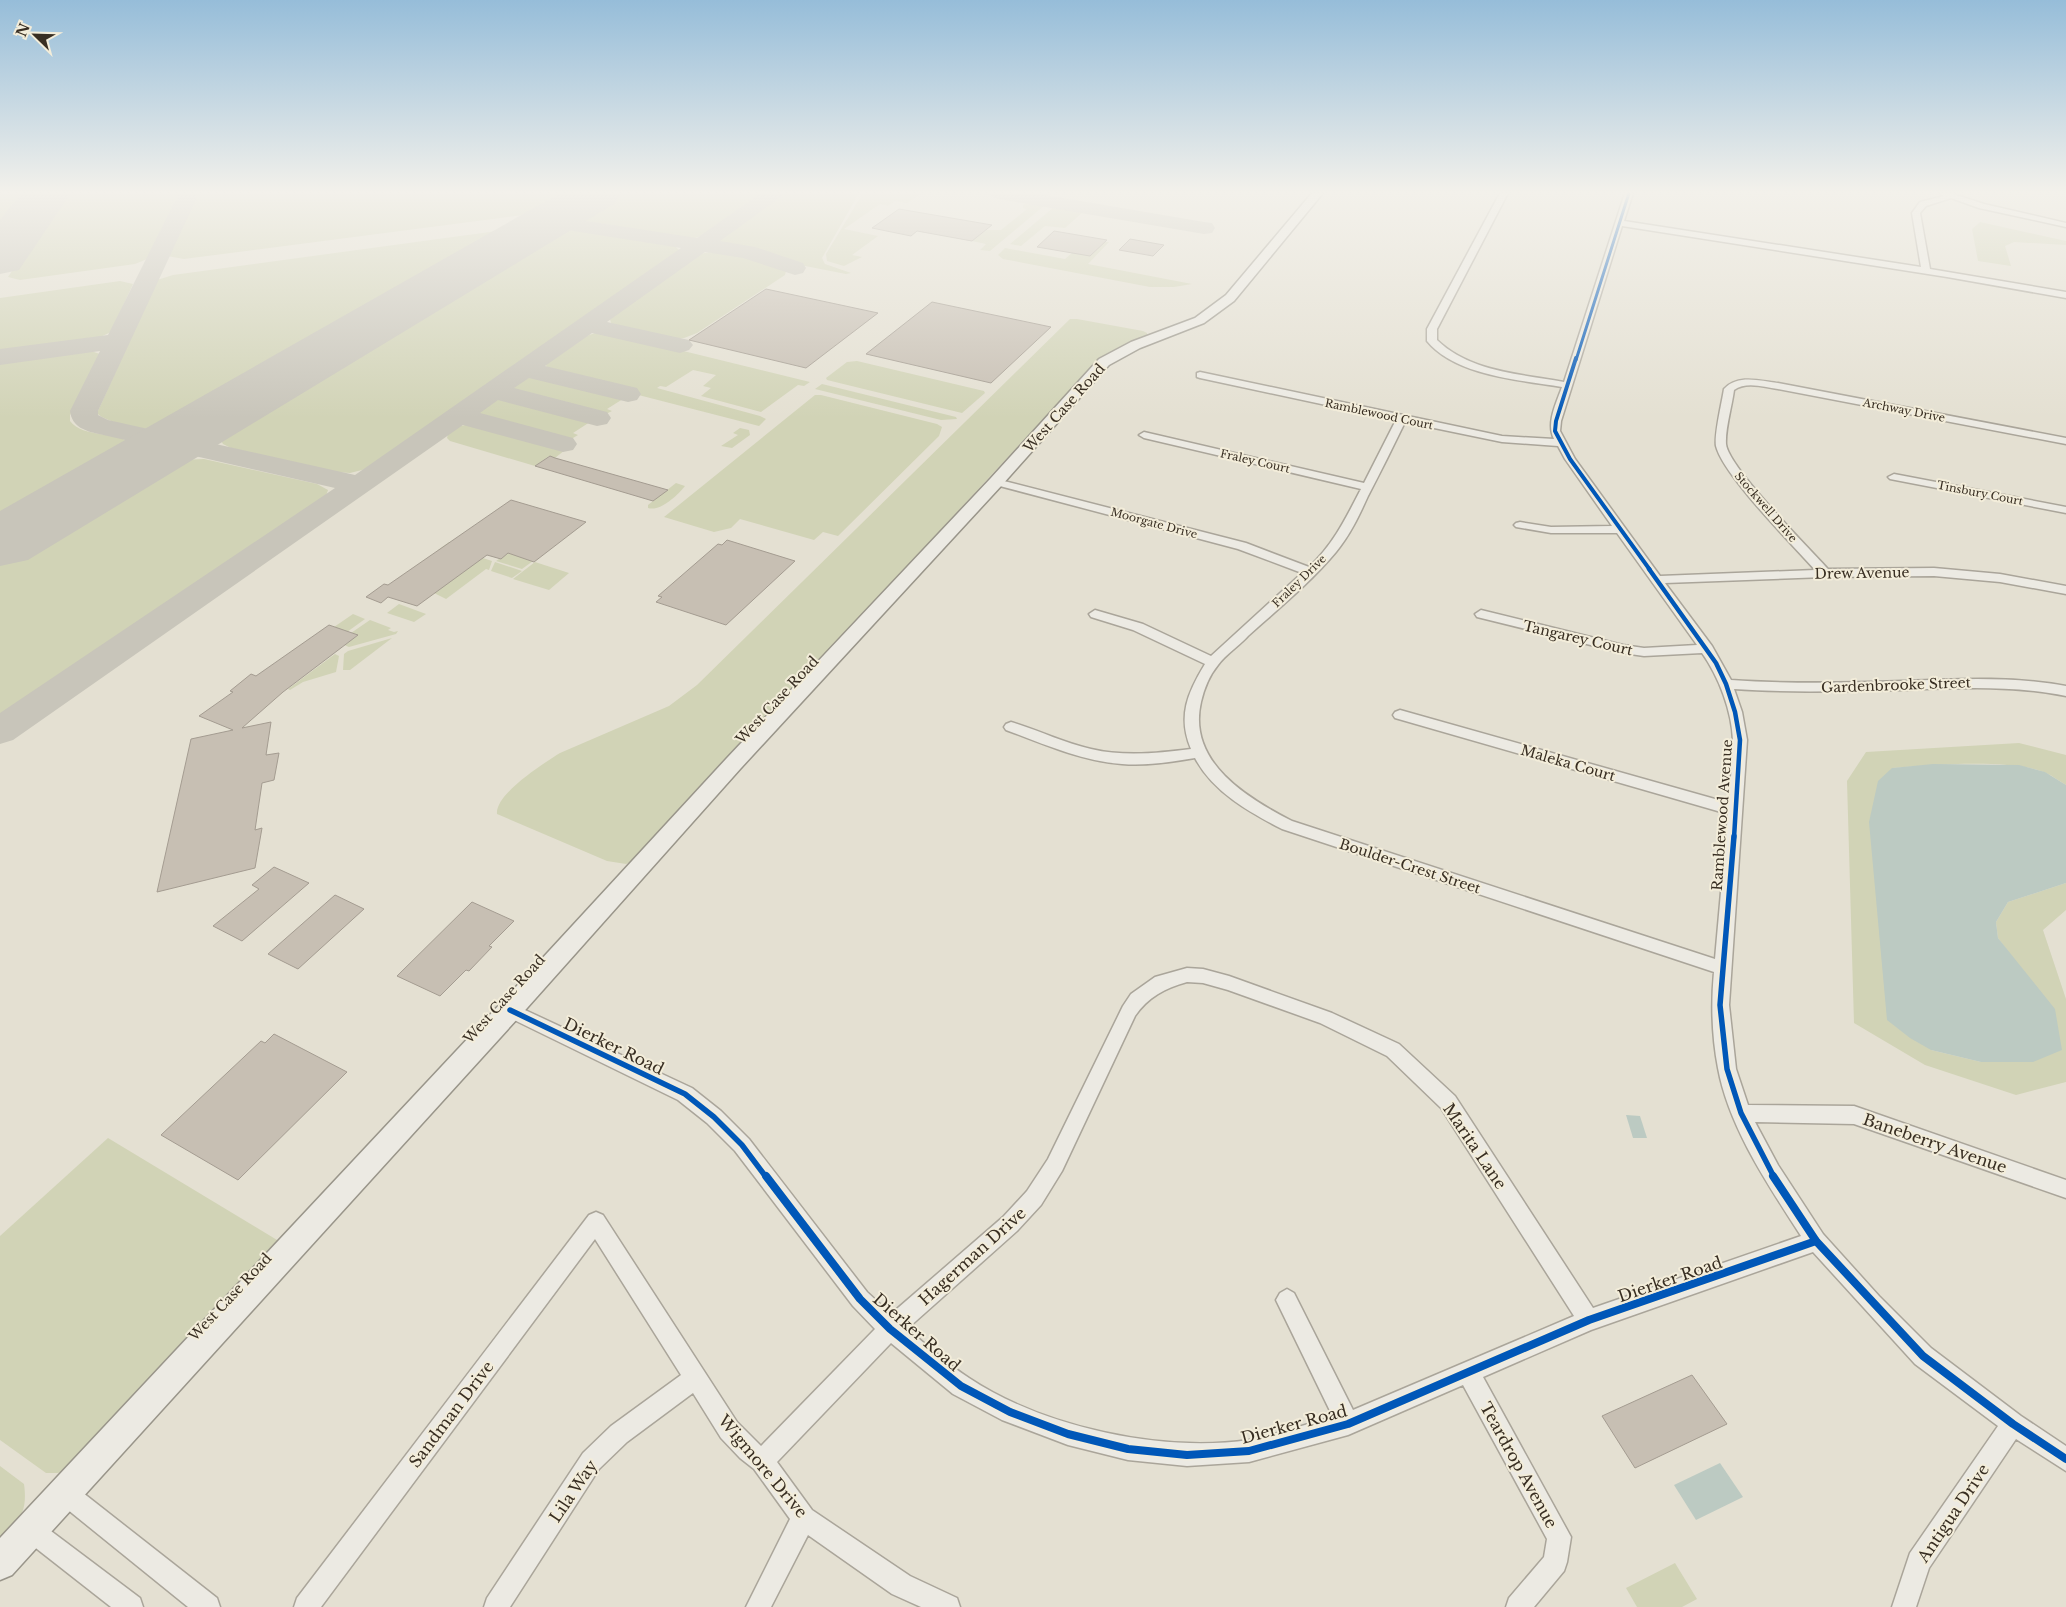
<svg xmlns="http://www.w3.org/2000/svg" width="2066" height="1607" viewBox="0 0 2066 1607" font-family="'Libre Baskerville',serif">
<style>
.green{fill:#d1d3b6}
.water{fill:#bccac2}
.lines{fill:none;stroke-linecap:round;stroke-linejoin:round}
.taxiway{fill:#c8c5ba;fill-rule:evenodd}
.runway{fill:#c8c5ba;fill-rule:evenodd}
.building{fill:#c7bfb3;stroke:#a49c91}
.minor-casing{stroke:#aaa59a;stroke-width:3}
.secondary-casing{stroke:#99958a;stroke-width:3}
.minor{fill:#eceae3;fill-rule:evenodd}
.secondary{fill:#eceae3;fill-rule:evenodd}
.cycleway-far4-casing{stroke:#f3edda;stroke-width:5}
.cycleway-far3-casing{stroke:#f3edda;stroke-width:6}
.cycleway-far2-casing{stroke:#f3edda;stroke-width:8}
.cycleway-far1-casing{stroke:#f3edda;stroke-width:9}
.cycleway-casing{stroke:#f3edda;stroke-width:11}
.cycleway-far4{stroke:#0057b8;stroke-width:3}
.cycleway-far3{stroke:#0057b8;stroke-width:4}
.cycleway-far2{stroke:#0057b8;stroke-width:4.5}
.cycleway-far1{stroke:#0057b8;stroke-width:5.5}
.cycleway{stroke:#0057b8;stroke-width:8}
.labels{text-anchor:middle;stroke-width:4;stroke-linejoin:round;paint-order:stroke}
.far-street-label{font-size:11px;fill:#382e22;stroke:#f3edda}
.street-label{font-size:14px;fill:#382e22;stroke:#f3edda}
.near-street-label{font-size:16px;fill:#382e22;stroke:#f3edda}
</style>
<rect width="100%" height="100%" fill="#e4e0d2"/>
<g class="green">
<path d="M0,193H28L0,233Z"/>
<path d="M64,193H179L147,259L135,264L20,280L8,277Z"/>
<path d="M197,193H577L539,213L184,259L167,256Z"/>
<path d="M613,193H765L704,235L695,238L682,237L586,221L582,216V211Z"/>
<path d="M783,193H859L822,258L825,264L851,273L846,274L800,265L755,250L725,245L720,241V238Z"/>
<path d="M863,193H921L907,203L895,201L888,206L880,204L844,229L878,236L852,255L862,257L844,266L827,261L826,254Z"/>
<path d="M1030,202L1045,205L990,251L980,250L986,244L972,241L986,230H1001L1027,209L1023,208V205Z"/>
<path d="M1057,206L1084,211L1065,228L1045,226L1021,246L1010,244L1054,207Z"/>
<path d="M1980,222L2066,241V245L2014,242L2005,246L2011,266L1978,261L1972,229Z"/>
<path d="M568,230L588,231L674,245L681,252L370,468L350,473L337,472L231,448L223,444L219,437L227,423L543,235Z"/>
<path d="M497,231L500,235L175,424C168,427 160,429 152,429C140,429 104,422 97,413L157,280L173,275Z"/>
<path d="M1105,242H1109L1088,264L1192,284L1174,287H1150L1003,259L998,255L1005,248L1065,259L1072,253L1090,256Z"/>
<path d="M714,251L753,256L784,268L786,271L785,275L697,333L684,338L669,339L619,327L611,323L610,319L612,315L696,255Z"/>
<path d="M120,281L133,284L111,332L94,340L0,352V298Z"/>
<path d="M1070,319H1077L1143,331L1147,333V335L1092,367L1082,377L635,860L626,864L607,861L497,814C495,794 544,763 560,753L669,706L697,685Z"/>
<path d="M595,333L614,334L810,382L804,386L798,385L761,412L701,396L711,388L703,386L716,375L693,370L666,387L660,386L657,388L760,416L766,419L759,426L553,373L547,368L546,365C554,353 581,337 595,333Z"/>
<path d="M88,350L100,354L70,415V421C83,439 120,430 131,445V450L0,526V362Z"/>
<path d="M857,361L984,391L985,393L962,413L827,380L826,378L847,362Z"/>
<path d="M543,375L622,395L626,397L607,409L612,411L602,416L514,391L513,387C523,380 531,375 543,375Z"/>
<path d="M822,384L956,417L957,419L941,420L815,389Z"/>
<path d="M815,395H821L937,424L942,427L939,436L838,536L823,532L814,540L740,519L731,528L714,532L664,517Z"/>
<path d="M508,398L518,400L593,420L573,433L578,435L568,441L482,418L479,415C482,404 497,399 508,398Z"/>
<path d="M473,424L559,447L565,450L555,458L549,456L535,466L450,441L447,438C450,427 463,425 473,424Z"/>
<path d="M740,428L749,430L750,435L732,448L721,446L738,435L733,433Z"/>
<path d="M204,459L317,484L328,490L325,499L0,718V559L151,469L182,460Z"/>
<path d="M676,483L685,486C678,495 660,512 648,508V505Z"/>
<path d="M449,542L471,550L468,553L492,561L489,570L486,569L446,599L434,593L438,550Z"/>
<path d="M508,553L533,561L522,569L496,561Z"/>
<path d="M495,562L522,571L512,578L491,571Z"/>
<path d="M535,562L569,573L549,590L513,579Z"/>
<path d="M399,604L426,614L414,622L387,613Z"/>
<path d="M353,614L365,619L347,632L334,627Z"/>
<path d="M370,620L391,628L388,630L394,632L398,631L396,634L349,647L344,645L357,636L351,633Z"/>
<path d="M392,638L350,670H343L344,654L348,651Z"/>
<path d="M335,654L339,656L336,672L303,682L290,690L288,689Z"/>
<path d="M2019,743L2066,755V785C2059,781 2053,776 2046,773C2014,758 1929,765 1892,768L1931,1050L1981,1062H2033L2018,965L1998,938L1996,922L2008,902L2066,883V910L2043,930L2066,999V1082L2016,1095L1925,1065L1854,1023L1847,781L1866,752Z"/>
<path d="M108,1138L282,1243L73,1467L58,1473H46L0,1440V1236Z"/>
<path d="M0,1466L24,1484C28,1513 19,1521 0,1542Z"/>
<path d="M1675,1563L1697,1599L1682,1607H1637L1626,1588Z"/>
</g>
<g class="water">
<path d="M1933,764L2019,765L2045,772L2066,785V883L2008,902L1996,922L1998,938L2055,1009L2062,1050L2033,1062H1981L1931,1050L1910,1038L1887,1020L1869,822L1878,781L1892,768Z"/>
<path d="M1626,1115L1640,1116L1647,1138H1633Z"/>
<path d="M1720,1463L1743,1497L1696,1520L1674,1485Z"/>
</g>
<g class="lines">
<g class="taxiway">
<path d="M179,193H199L98,411V415L108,420L355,475L681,248L548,227L541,225L537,221L541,217L548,215L697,238L761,193H784L781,197L720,241L755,247L803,263L806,268L803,273L795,275L743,258L705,252L607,322L689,340L693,345L689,350L680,353L592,333L545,366L637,388L641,394L637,400L628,402L529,378L514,388L607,412L611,418L607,424L597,426L498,400L480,413L573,438L577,444L573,450L563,452L463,425L13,740L0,744V713L335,488L99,434C85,431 72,427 70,411L100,351L0,365V349L108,335Z"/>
<path d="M989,193H1034L1204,222L1212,223L1215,228L1212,233L1204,234L999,199L992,197Z"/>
</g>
<g class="runway">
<path d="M21,193H71L19,270L0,274V220Z"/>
<path d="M560,193H621L614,204L28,560L0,566V511Z"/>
</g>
</g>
<g class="building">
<path d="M899,209L992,225L972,241L917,231L911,236L872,228Z"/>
<path d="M1054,231L1060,232L1107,240L1090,256L1037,247Z"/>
<path d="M1130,239L1164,245L1153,256L1119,250Z"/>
<path d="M766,289L878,313L806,368L689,340Z"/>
<path d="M932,302L1051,327L991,383L866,354Z"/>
<path d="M550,456L555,458L668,490L653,501L535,466Z"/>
<path d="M511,500L586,522L534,562L508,553L501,559L487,555L417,606L388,597L381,603L366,597L384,584L388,585Z"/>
<path d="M727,540L795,561L726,625L656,602L662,597L658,596L718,544L722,545Z"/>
<path d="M329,625L358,635L283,692L242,728L271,722L266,755L279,753L274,780L262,783L255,830L262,828L255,868L157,892L191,739L233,730L199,716L233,692L230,691L251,674L256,676Z"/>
<path d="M274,867L309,883L242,941L213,926L259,889L252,885Z"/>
<path d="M335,895L364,909L298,969L268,954Z"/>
<path d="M472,902L514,921L489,946L492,947L469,971L466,970L440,996L397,976Z"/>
<path d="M274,1034L347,1072L238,1180L161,1135L261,1041L265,1043Z"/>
<path d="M1692,1375L1727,1424L1635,1468L1602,1416Z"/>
</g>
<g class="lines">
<defs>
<g id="minor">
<path d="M1500,193H1508L1437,329V340C1470,372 1521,374 1564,382L1625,193H1633L1624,221L1921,267L1912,213L1920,202L1944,196L1939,193H1950L1984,204L2066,223V227L1979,208L1951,198L1926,206L1920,213L1930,269L2066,292V298L1947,277L1622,226L1561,421L1560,431L1575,459L1660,576L1815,570C1793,545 1723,475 1716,446C1714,435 1722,402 1724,389C1738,374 1760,381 1778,383L2066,438V444L1778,389C1764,387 1746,381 1734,390C1732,406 1725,429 1726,444C1728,467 1809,548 1828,569L1934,568L2000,574L2066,586V594L2000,582L1934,576L1825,577L1665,583L1712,646L1731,680C1788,684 1845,683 1902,681C1958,679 2011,676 2066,686V696C2011,685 1958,688 1902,690C1846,691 1790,693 1734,689L1742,712L1747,740L1729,1005L1736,1069L1748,1105L1854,1106L2066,1180V1198L1854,1124L1755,1122L1778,1165L1823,1234L1879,1296L1931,1348L2021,1416L2066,1446V1471L2016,1439L1929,1568L1916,1607H1892L1910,1553L1998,1426L1915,1364L1813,1252L1591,1330L1483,1377L1571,1537L1567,1562L1564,1571L1534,1607H1506L1509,1598L1544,1557L1547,1539L1463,1385L1348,1435L1249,1462L1187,1466L1128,1460L1068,1445L1002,1420L953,1394L891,1343L777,1462L812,1510L910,1576L957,1598L960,1607H921L892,1594L808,1535L771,1607H746L790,1519L754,1469L740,1458L721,1438L693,1393L627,1442L599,1469L510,1607H484L487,1598L583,1453L611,1426L681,1375L595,1239L321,1607H294L297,1598L589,1215L596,1212L603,1215L737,1422L761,1446L875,1329L853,1306L735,1151L707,1123L678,1100L504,1015L501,1010L504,1005L510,1003L692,1088L721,1111L749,1139L867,1292L891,1314L1003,1217L1027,1191L1048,1159L1123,1006L1131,994L1155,977L1187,968L1203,969L1229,976L1332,1013L1399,1044L1455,1096L1593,1308L1801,1236C1769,1186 1729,1128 1718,1068C1712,1037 1711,1004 1714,972L1282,829C1249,812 1213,792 1195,758C1171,762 1146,766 1122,764C1081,761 1044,744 1006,730L1004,727L1006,724L1011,722C1038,730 1064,743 1091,749C1125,757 1158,753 1191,749C1177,716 1188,692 1205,664L1133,630L1091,617L1089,614L1095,610L1143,624L1211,656L1302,573L1238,549L992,484L990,482L992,480H1000L1246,543L1309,567C1333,545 1346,518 1361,489L1144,438L1139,435L1144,432L1364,483L1396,420L1200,378L1197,377V373L1200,372L1502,436L1554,439C1546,423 1556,404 1562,387C1520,380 1456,376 1427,341V329ZM1405,422L1502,442L1558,446L1565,459L1612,526L1551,527L1520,522L1516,523L1514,525L1516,527L1551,533H1617L1697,645L1644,648L1623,645L1481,610L1475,614L1477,617L1623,653L1644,656L1702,653C1719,677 1732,711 1733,741C1733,762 1730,783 1729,803L1400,710L1395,712L1393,715L1395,718L1728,814L1715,959L1292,821C1247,798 1187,762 1201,702C1204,689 1209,676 1218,665C1226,654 1239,646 1248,636C1278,609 1310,583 1336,552C1350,535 1359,516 1368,496C1381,471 1393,447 1405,422ZM1187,982L1203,983L1228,990L1320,1023L1387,1056L1441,1108L1574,1316L1353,1410L1294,1293L1287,1289L1280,1293L1276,1300L1333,1417C1305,1424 1277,1435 1249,1440C1161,1453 1043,1427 969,1378C947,1364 927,1345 907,1329L1017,1231L1041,1205L1062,1171L1135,1016C1148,997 1165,988 1187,982Z"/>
<path d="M1894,474L2066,507V513L1890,479L1888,477Z"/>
<path d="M65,1481L73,1485L217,1598L220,1607H188L57,1501L53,1493L57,1485Z"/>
<path d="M31,1518L39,1522L140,1598L143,1607H111L23,1538L19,1530L23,1522Z"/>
</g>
<path id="secondary" d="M1312,193H1323L1234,301L1204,323L1140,348L1109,365L1002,485L741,768L519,1017L12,1575L0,1580V1538L501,1003L727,758L990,479L1099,359L1131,342L1195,318L1226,295Z"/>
</defs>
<use href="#minor" class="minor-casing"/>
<use href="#secondary" class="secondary-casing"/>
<use href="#minor" class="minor"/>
<use href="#secondary" class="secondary"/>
<defs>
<path id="cycleway-far4" d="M1576,360L1629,193"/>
<path id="cycleway-far3" d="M1576,358L1556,421L1555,431L1570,459L1650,570"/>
<path id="cycleway-far2" d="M1649,569L1716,663L1726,684L1735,712L1740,740L1734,838"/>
<g id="cycleway-far1">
<path d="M1734,836L1720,1005L1727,1069L1741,1113L1774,1177"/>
<path d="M510,1010L685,1094L714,1117L742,1145L766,1177"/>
</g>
<g id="cycleway">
<path d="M766,1176L860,1299L890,1329L961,1386L1010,1412L1068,1434L1128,1449L1187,1455L1249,1451L1348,1424L1589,1320L1816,1241"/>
<path d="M1773,1176L1816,1241L1923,1356L2013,1424L2066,1459"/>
</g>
</defs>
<use href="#cycleway-far4" class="cycleway-far4-casing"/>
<use href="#cycleway-far3" class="cycleway-far3-casing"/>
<use href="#cycleway-far2" class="cycleway-far2-casing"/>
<use href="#cycleway-far1" class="cycleway-far1-casing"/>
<use href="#cycleway" class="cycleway-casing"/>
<use href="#cycleway-far4" class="cycleway-far4"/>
<use href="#cycleway-far3" class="cycleway-far3"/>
<use href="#cycleway-far2" class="cycleway-far2"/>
<use href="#cycleway-far1" class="cycleway-far1"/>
<use href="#cycleway" class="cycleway"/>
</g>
<linearGradient id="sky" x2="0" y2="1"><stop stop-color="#96bdd9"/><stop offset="0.46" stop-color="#f3f1eb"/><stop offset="1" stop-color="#f3f1eb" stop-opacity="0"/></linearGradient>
<rect width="2066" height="418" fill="url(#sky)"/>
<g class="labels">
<g class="far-street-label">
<text transform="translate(1904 410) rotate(11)" y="4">Archway Drive</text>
<text transform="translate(1379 414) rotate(12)" y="4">Ramblewood Court</text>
<text transform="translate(1255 461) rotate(13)" y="4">Fraley Court</text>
<text transform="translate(1980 493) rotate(11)" y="4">Tinsbury Court</text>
<text transform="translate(1766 507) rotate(49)" y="4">Stockwell Drive</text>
<text transform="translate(1154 523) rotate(15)" y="4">Moorgate Drive</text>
<text transform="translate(1299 581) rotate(-44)" y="4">Fraley Drive</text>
</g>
<g class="street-label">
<text transform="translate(1064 408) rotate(-48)" y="5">West Case Road</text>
<text transform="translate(1862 573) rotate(-1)" y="5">Drew Avenue</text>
<text transform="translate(1578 638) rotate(13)" y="5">Tangarey Court</text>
<text transform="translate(1896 685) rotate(-2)" y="5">Gardenbrooke Street</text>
<text transform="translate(777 700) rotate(-47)" y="5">West Case Road</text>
<text transform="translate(1568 763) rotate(16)" y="5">Maleka Court</text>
<text transform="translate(1722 815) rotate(-86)" y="5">Ramblewood Avenue</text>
<text transform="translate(1410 866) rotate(18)" y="5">Boulder-Crest Street</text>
<text transform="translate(504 999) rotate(-48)" y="5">West Case Road</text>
<text transform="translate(230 1297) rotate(-47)" y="5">West Case Road</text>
</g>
<g class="near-street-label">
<text transform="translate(614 1046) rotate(26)" y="6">Dierker Road</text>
<text transform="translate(1935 1143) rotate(19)" y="6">Baneberry Avenue</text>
<text transform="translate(1475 1146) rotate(56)" y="6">Marita Lane</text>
<text transform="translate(972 1256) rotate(-42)" y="6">Hagerman Drive</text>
<text transform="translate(1670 1279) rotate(-19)" y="6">Dierker Road</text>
<text transform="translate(917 1332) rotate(41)" y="6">Dierker Road</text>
<text transform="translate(451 1414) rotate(-53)" y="6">Sandman Drive</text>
<text transform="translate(1294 1424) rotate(-15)" y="6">Dierker Road</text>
<text transform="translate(1519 1465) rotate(61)" y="6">Teardrop Avenue</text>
<text transform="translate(763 1466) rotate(50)" y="6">Wigmore Drive</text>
<text transform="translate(573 1491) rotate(-56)" y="6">Lila Way</text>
<text transform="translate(1953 1513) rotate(-56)" y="6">Antigua Drive</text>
</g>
</g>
<g transform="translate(35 35) rotate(293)" stroke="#f3edda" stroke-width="4" paint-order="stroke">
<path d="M0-4L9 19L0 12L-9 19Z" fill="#382e22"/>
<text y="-8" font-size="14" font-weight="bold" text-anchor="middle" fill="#382e22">N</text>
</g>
</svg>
